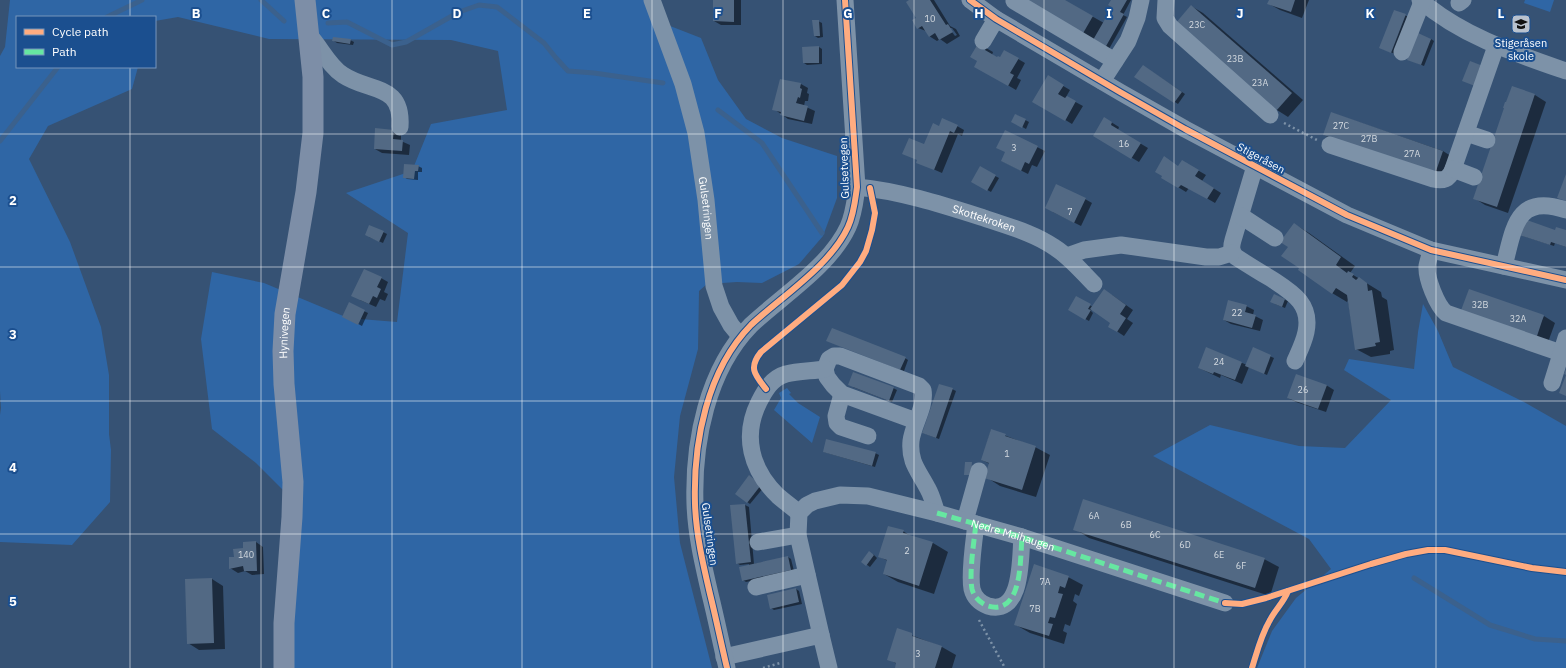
<svg xmlns="http://www.w3.org/2000/svg" width="1566" height="668" viewBox="0 0 1566 668" font-family="'IBM Plex Sans',sans-serif">
<style>
.green{fill:#2f66a5}
.shadow{fill:#0007;fill-rule:evenodd}
.lines{fill:none;stroke-linecap:round;stroke-linejoin:round}
.stream{stroke:#3b618d;stroke-width:5}
.building{fill:#526984}
.path{stroke:#7d92a8;stroke-width:2.5;stroke-dasharray:2 3;stroke-linecap:butt}
.minor{stroke:#7d92a8;stroke-width:17}
.major{stroke:#7d8ea7;stroke-width:21}
.quiet{stroke:#66e7a1;stroke-width:5;stroke-dasharray:10 5;stroke-linecap:butt}
.cycleway-casing{stroke:#1b4f8f;stroke-width:8}
.cycleway{stroke:#ffac80;stroke-width:6}
.grid{fill:none;stroke:#fff;stroke-width:1;stroke-opacity:0.55}
.labels{text-anchor:middle;stroke-width:4;stroke-linejoin:round;paint-order:stroke}
.number-label{font-size:9px;fill:#d4dae0}
.poi-label{font-size:11px;fill:#fff;stroke:#1b4f8f}
.street-label{font-size:11px;fill:#fff;stroke:#1b4f8f}
.grid-label{font-size:13px;text-anchor:middle;font-weight:bold;fill:#fff;stroke:#1b4f8f;stroke-width:4;stroke-linejoin:round;paint-order:stroke}
</style>
<rect width="100%" height="100%" fill="#365274"/>
<g class="green">
<path d="M10,0H656L665,24L701,38L718,80L746,119L782,138L837,156V198L823,236L799,264L762,283L737,282L707,284L699,291L698,349L680,416L674,477L680,543L712,668H277L284,491L256,463L212,429L201,339L212,272L264,283L348,318L397,322L408,233L346,193L412,171L431,124L507,110L498,51L451,40L269,39L178,17L155,21V17H17V67H138L132,89L48,126L29,159L70,242L101,327L109,375V434L111,450L110,502L72,545L0,542V415L1,408L0,391V56L5,47Z"/>
<path d="M1525,0H1554L1550,12L1524,3Z"/>
<path d="M1423,304L1438,331L1453,367L1524,402L1566,426V668H1257L1272,631L1296,598L1331,569L1309,539L1153,456L1210,425L1299,446L1345,448L1391,400L1344,370L1349,359L1414,369L1418,332Z"/>
<path d="M787,388L791,393L789,394L798,403L820,417L812,443L774,410L781,398L779,393Z"/>
</g>
<g class="shadow">
<path d="M714,0H741V25H721L714,21Z"/>
<path d="M911,0H934L950,26L956,29L960,36L947,44L940,39L937,41L929,36L926,31L918,28V18ZM949,28H952L957,35L955,36Z"/>
<path d="M1025,0H1063L1104,23L1113,7L1112,0H1131L1123,15L1127,17L1109,49Z"/>
<path d="M1270,0H1309L1302,18L1280,10L1269,4Z"/>
<path d="M1191,6L1203,13L1303,100L1288,117L1277,110Z"/>
<path d="M1394,11L1409,17L1395,54L1383,49Z"/>
<path d="M818,21L822,23L823,37L818,38L815,36Z"/>
<path d="M1431,39L1434,41L1424,66L1412,61Z"/>
<path d="M350,40L354,42L353,45L337,43L334,41Z"/>
<path d="M979,44L993,52L992,55L998,58H1000L1004,51L1025,63L1017,78L1021,80L1016,90L975,66L978,61Z"/>
<path d="M819,47L822,49V64L807,65L804,63Z"/>
<path d="M1146,68L1185,94L1178,104L1136,77Z"/>
<path d="M1048,77L1070,90L1066,97L1083,106L1072,124L1034,101Z"/>
<path d="M801,84L808,88L807,93L809,94L808,101H805L804,106L815,111L812,124L788,119L774,109Z"/>
<path d="M1513,88L1535,95L1546,102L1508,213L1485,205L1474,198Z"/>
<path d="M1332,113L1443,151L1454,158L1447,180L1335,141L1324,135Z"/>
<path d="M1016,115L1029,122L1026,129L1013,122Z"/>
<path d="M1111,122L1119,127L1118,130L1148,148L1139,162L1095,136Z"/>
<path d="M957,126L964,130L962,136L958,134L942,173L917,162L924,146L940,127Z"/>
<path d="M394,131L401,135V141L410,145L409,155L382,153L375,149Z"/>
<path d="M1037,147L1045,151L1037,167L1032,165L1028,174L1002,161Z"/>
<path d="M1182,161L1206,175L1202,181L1221,193L1215,203L1189,188L1186,192L1163,178L1179,167Z"/>
<path d="M418,166L422,168V172H418V180L407,179L404,177Z"/>
<path d="M980,168L999,178L991,192L973,182Z"/>
<path d="M1085,199L1092,203L1081,226L1053,212Z"/>
<path d="M1294,224L1309,233L1355,266L1350,273L1381,292L1382,297L1387,300L1394,350L1390,351V354L1371,357L1356,349L1348,300L1347,302L1332,293L1301,268L1289,247Z"/>
<path d="M1556,231L1566,232V247L1555,243L1554,246L1523,236Z"/>
<path d="M383,232L387,234L383,243L369,237Z"/>
<path d="M381,278L388,282L384,292L388,294L385,301L380,299L376,307L360,300Z"/>
<path d="M1112,295L1133,310L1127,319L1133,323L1124,336L1109,326L1112,323L1092,309L1091,311L1093,313L1089,321L1069,310L1076,298L1093,307Z"/>
<path d="M1274,295L1288,301L1285,308L1275,304Z"/>
<path d="M349,304L368,313L362,326L343,316Z"/>
<path d="M1246,306L1254,310L1253,315L1263,320L1260,331L1231,324L1224,320Z"/>
<path d="M1544,316L1555,323L1547,345L1531,341Z"/>
<path d="M828,341L905,358L908,360L904,371Z"/>
<path d="M1207,348L1247,365L1254,349L1274,358L1267,375L1249,367L1242,384L1221,375L1220,378L1199,368Z"/>
<path d="M1326,385L1334,390L1326,412L1296,402L1288,398Z"/>
<path d="M853,387L893,388L897,390L892,402Z"/>
<path d="M952,389L956,391L939,439L923,433Z"/>
<path d="M991,430L1035,447L1050,455L1036,497L1000,486L986,477L990,464L982,460Z"/>
<path d="M824,452L875,453L879,455L875,467Z"/>
<path d="M750,477L764,487L750,504L747,502Z"/>
<path d="M745,505L749,507L754,564L788,557L791,559L794,571L746,582L743,580L749,566V564L740,565L737,563L731,506Z"/>
<path d="M1075,529L1264,559L1279,567L1270,596L1089,538Z"/>
<path d="M903,531L912,537L933,543L948,552L934,594L898,582L884,574L888,561L880,557Z"/>
<path d="M256,542L263,547L264,574L252,575L245,571L238,573L230,568L235,558L244,549V543Z"/>
<path d="M873,554L877,558L870,567L863,562Z"/>
<path d="M1068,577L1083,585L1079,596L1075,594L1073,601L1077,604L1070,626L1065,624L1063,631L1067,633L1064,644L1030,633L1016,625Z"/>
<path d="M212,579L223,586L225,649L199,650L188,643Z"/>
<path d="M796,589L799,591L802,604L774,610L771,608Z"/>
<path d="M898,630L942,647L956,655L952,668H896L897,664L888,659Z"/>
</g>
<g class="lines">
<g class="stream">
<path d="M261,0L284,21"/>
<path d="M107,17L142,0"/>
<path d="M328,23L347,22L392,45L406,42L459,12L479,5L497,7L544,43L556,58L568,71L594,73L663,83"/>
<path d="M718,110L762,143L822,233"/>
<path d="M0,141L58,67"/>
<path d="M1414,578L1490,625L1535,639L1566,641"/>
</g>
</g>
<g class="building">
<path d="M713,0H734V22L713,21Z"/>
<path d="M909,0H930L946,25L948,24L953,32L939,40L935,33L929,37L922,26L917,29L912,20L916,18L906,2Z"/>
<path d="M1023,0H1065L1093,16L1082,35Z"/>
<path d="M1111,0H1127L1120,12L1124,14L1105,48L1093,40L1112,7L1108,5Z"/>
<path d="M1269,0H1295L1291,12L1267,4Z"/>
<path d="M1191,5L1292,93L1276,111L1175,24Z"/>
<path d="M1394,10L1406,14L1391,53L1379,48Z"/>
<path d="M812,20H819L820,36H814Z"/>
<path d="M1418,33L1431,39L1421,65L1407,60Z"/>
<path d="M333,37L351,39L350,44L332,41Z"/>
<path d="M979,42L987,46L985,50L997,57L998,56L1000,57L1004,50L1019,58L1010,73L1014,75L1008,86L974,67L977,61L970,57Z"/>
<path d="M819,46V63H803L802,47Z"/>
<path d="M1470,61L1483,66L1475,86L1462,81Z"/>
<path d="M1143,65L1182,92L1174,103L1134,77Z"/>
<path d="M1048,75L1064,85L1058,94L1065,98L1067,96L1076,101L1065,121L1032,102Z"/>
<path d="M780,79L801,83L800,88L802,89L800,98L798,97L796,103L808,106L804,121L780,115L781,112L772,110Z"/>
<path d="M1512,86L1535,94L1497,207L1473,199L1504,108H1503L1505,102H1506Z"/>
<path d="M1331,112L1443,151L1435,174L1323,135Z"/>
<path d="M1015,114L1026,119L1022,128L1011,122Z"/>
<path d="M1104,117L1112,122L1111,125L1141,143L1131,159L1093,136Z"/>
<path d="M942,118L958,125L954,133L950,131L934,170L916,163L917,160L902,154L909,138L924,144L933,123L939,126Z"/>
<path d="M375,128L394,130L393,139L403,140L402,151L374,149Z"/>
<path d="M1005,130L1038,146L1029,164L1025,162L1021,171L1001,161L1005,152L996,148Z"/>
<path d="M1164,156L1178,166L1182,160L1199,170L1195,176L1214,188L1207,199L1181,185L1178,188L1161,178L1162,176L1155,172Z"/>
<path d="M404,164L419,165L418,171H415L414,179L403,178Z"/>
<path d="M980,166L996,175L987,191L971,182Z"/>
<path d="M1566,174V201L1557,198Z"/>
<path d="M1056,184L1086,198L1074,223L1045,208Z"/>
<path d="M1524,219L1555,230L1556,227L1566,230V247L1551,242L1550,245L1519,235Z"/>
<path d="M1294,223L1341,257L1336,265L1347,273L1348,271L1354,274L1352,277L1356,280L1359,277L1367,283L1368,291L1372,290L1380,342L1375,343L1376,346L1355,350L1347,295L1336,288L1332,294L1298,270L1299,268L1281,256L1288,247L1280,242Z"/>
<path d="M369,225L384,231L379,242L365,235Z"/>
<path d="M364,269L382,277L377,287L381,289L377,298L373,296L369,304L351,296Z"/>
<path d="M1104,289L1126,305L1120,314L1126,318L1117,332L1108,327L1110,323L1090,309Z"/>
<path d="M1469,289L1544,315L1536,339L1460,313Z"/>
<path d="M1274,294L1285,299L1282,307L1270,302Z"/>
<path d="M1076,296L1091,304L1088,309L1091,310L1085,320L1068,310Z"/>
<path d="M1228,300L1247,305L1245,312L1256,315L1252,328L1223,320Z"/>
<path d="M349,302L365,310L358,325L342,317Z"/>
<path d="M832,328L906,357L900,370L826,341Z"/>
<path d="M1206,347L1242,362L1235,380L1214,372L1213,374L1198,368Z"/>
<path d="M1253,347L1271,355L1264,374L1245,366Z"/>
<path d="M1566,369V396L1559,393L1566,375L1564,374Z"/>
<path d="M853,372L894,387L889,401L848,385Z"/>
<path d="M1296,374L1327,385L1318,409L1287,398Z"/>
<path d="M939,384L953,388L936,438L922,433Z"/>
<path d="M991,429L1006,434L1005,436L1036,446L1022,490L984,478L989,463L981,460Z"/>
<path d="M826,439L876,452L872,466L823,452Z"/>
<path d="M965,462H972L971,475H964Z"/>
<path d="M749,475L761,485L747,503L735,494Z"/>
<path d="M1083,499L1265,558L1255,588L1073,530Z"/>
<path d="M745,504L751,562L736,564L730,505Z"/>
<path d="M888,526L904,530L903,533L933,542L919,586L883,574L887,560L878,557Z"/>
<path d="M256,541L257,571H244L243,566L229,569V557H234L233,549L243,548V542Z"/>
<path d="M869,551L874,555L866,566L861,562Z"/>
<path d="M788,556L791,570L742,581L739,567Z"/>
<path d="M1034,564L1069,576L1065,588L1060,586L1058,593L1063,594L1055,618L1050,617L1048,623L1053,624L1049,636L1014,625Z"/>
<path d="M212,578L214,643L187,644L185,579Z"/>
<path d="M796,588L799,602L770,609L767,595Z"/>
<path d="M897,628L912,633V636L942,646L935,668H895L896,663L887,660Z"/>
</g>
<g class="lines">
<g class="path">
<path d="M1284,123L1317,140"/>
<path d="M979,620L1005,668"/>
<path d="M763,668L780,663"/>
</g>
<g class="minor">
<path id="s1" d="M652,0L683,84L696,133L706,200L714,286L721,307L731,325L740,336"/>
<path d="M970,0L996,19L1120,92L1185,129L1347,215L1431,250L1566,280"/>
<path d="M1166,0L1165,18L1170,26L1270,115"/>
<path d="M1420,0C1462,36 1514,53 1566,71"/>
<path d="M1014,1L1115,61"/>
<path d="M1459,3L1463,0"/>
<path d="M310,36C321,48 329,66 343,75C370,93 403,83 400,127"/>
<path d="M983,41L996,19"/>
<path d="M1402,52L1422,2"/>
<path d="M1102,81L1128,41L1137,18L1141,0"/>
<path d="M1466,133L1487,140"/>
<path d="M1330,145L1433,179C1443,181 1449,180 1453,169L1496,46"/>
<path d="M1255,166L1233,240C1231,247 1231,251 1236,257C1247,264 1258,271 1270,278C1291,292 1312,303 1306,332C1304,342 1299,352 1295,361"/>
<path d="M1453,169L1474,177"/>
<path id="s2" d="M857,187C900,191 943,205 984,218C1007,226 1034,233 1054,247C1070,257 1082,272 1094,284"/>
<path d="M1241,216L1275,238"/>
<path d="M1431,250C1430,255 1428,261 1427,266C1426,278 1437,306 1446,313L1561,353"/>
<path d="M1067,256L1084,250L1121,245L1206,257H1219L1232,253"/>
<path d="M1504,266C1514,228 1516,193 1566,210"/>
<path d="M1552,383L1566,338"/>
<path d="M842,394L836,416L837,423L841,427L868,436"/>
<path d="M916,421L842,394L833,385L827,377L825,369L829,359L834,356H840L919,386L923,390C926,407 913,424 911,441C909,463 919,471 928,489C932,496 934,505 937,513"/>
<path d="M799,513C792,507 785,502 778,496C751,470 742,436 759,402C765,390 772,378 786,374C798,371 813,371 825,369"/>
<path d="M965,521L979,471"/>
<path d="M976,524C974,541 969,573 972,589C974,597 980,603 988,606C1023,616 1020,558 1022,537"/>
<path d="M758,542L798,535"/>
<path d="M756,587L807,575"/>
<path d="M821,635L798,535L799,513L807,505L815,501L840,495L868,496L937,513L1022,537L1225,603"/>
<path d="M724,657L821,635L829,668"/>
<path d="M727,668C721,643 716,618 710,594C703,564 696,534 695,504C693,442 707,370 751,325C782,296 830,266 848,227C854,214 855,201 857,187L845,0"/>
</g>
<path class="major" id="s3" d="M284,668V623L292,517L293,482L284,384L283,351L285,314L306,192L313,133V77L305,0"/>
<g class="quiet">
<path id="s4" d="M937,513L1022,537L1225,603"/>
<path d="M976,524C974,541 969,573 972,589C974,597 980,603 988,606C1023,616 1020,558 1022,537"/>
</g>
<defs>
<g id="cycleway">
<path d="M970,0L996,19L1120,92L1185,129L1347,215L1431,250L1566,280"/>
<path d="M766,389C755,375 748,368 761,352L842,285L860,262L866,251L872,230L875,213L870,188"/>
<path d="M1225,603L1242,604L1266,598L1371,564L1406,554L1428,550H1445L1532,568L1566,572"/>
<path d="M727,668C721,643 716,618 710,594C703,564 696,534 695,504C693,442 707,370 751,325C782,296 830,266 848,227C854,214 855,201 857,187L845,0"/>
<path d="M1252,668C1257,652 1261,635 1270,620C1275,610 1284,602 1288,591"/>
</g>
</defs>
<use href="#cycleway" class="cycleway-casing"/>
<use href="#cycleway" class="cycleway"/>
</g>
<path class="grid" d="M130,0V17M261,0V668M392,0V668M522,0V668M652,0V668M783,0V668M914,0V668M1044,0V668M1174,0V668M1305,0V668M1436,0V668M130,67V668M0,134H1566M0,267H1566M0,401H1566M0,534H1566"/>
<defs>
<symbol id="school-square" viewBox="-11 -11 22 22"><rect x="-9" y="-9" width="18" height="18" rx="4" fill="#b9c2ce" stroke="#1b4f8f"/><path d="M0-5L7-2L0 1L-7-2ZM-4 1L0 2.5L4 1V4Q0 6-4 4Z" fill="#111"/></symbol>
</defs>
<g fill-rule="evenodd">
<use href="#school-square" x="1510" y="13" width="22" height="22"/>
</g>
<g class="labels">
<g class="number-label">
<text x="930" y="22">10</text>
<text x="1197" y="28">23C</text>
<text x="1235" y="62">23B</text>
<text x="1260" y="86">23A</text>
<text x="1341" y="129">27C</text>
<text x="1369" y="142">27B</text>
<text x="1124" y="147">16</text>
<text x="1014" y="151">3</text>
<text x="1412" y="157">27A</text>
<text x="1070" y="215">7</text>
<text x="1480" y="308">32B</text>
<text x="1237" y="316">22</text>
<text x="1518" y="322">32A</text>
<text x="1219" y="365">24</text>
<text x="1303" y="393">26</text>
<text x="1007" y="457">1</text>
<text x="1094" y="519">6A</text>
<text x="1126" y="528">6B</text>
<text x="1155" y="538">6C</text>
<text x="1185" y="548">6D</text>
<text x="907" y="554">2</text>
<text x="246" y="558">140</text>
<text x="1219" y="558">6E</text>
<text x="1241" y="569">6F</text>
<text x="1045" y="585">7A</text>
<text x="1035" y="612">7B</text>
<text x="918" y="657">3</text>
</g>
<g class="poi-label">
<text x="1521" y="47">Stigeråsen<tspan x="1521" dy="13">skole</tspan></text>
</g>
<g class="street-label">
<text transform="translate(1261 158) rotate(28)" y="4">Stigeråsen</text>
<text transform="translate(844 168) rotate(-92)" y="4">Gulsetvegen</text>
<text dy="4" stroke="none"><textPath href="#s1" startOffset="216">Gulsetringen</textPath></text>
<text dy="4" stroke="none"><textPath href="#s2" startOffset="131">Skottekroken</textPath></text>
<text dy="4" stroke="none"><textPath href="#s3" startOffset="336">Hynivegen</textPath></text>
<text transform="translate(710 534) rotate(82)" y="4">Gulsetringen</text>
<text dy="4" stroke="none"><textPath href="#s4" startOffset="79">Nedre Maihaugen</textPath></text>
</g>
</g>
<g class="grid-label">
<text x="196" y="18">B</text>
<text x="326" y="18">C</text>
<text x="457" y="18">D</text>
<text x="587" y="18">E</text>
<text x="718" y="18">F</text>
<text x="848" y="18">G</text>
<text x="979" y="18">H</text>
<text x="1109" y="18">I</text>
<text x="1240" y="18">J</text>
<text x="1370" y="18">K</text>
<text x="1501" y="18">L</text>
<text x="13" y="205">2</text>
<text x="13" y="339">3</text>
<text x="13" y="472">4</text>
<text x="13" y="606">5</text>
</g>
<rect x="16" y="16" width="140" height="52" fill="#1b4f8f" stroke="#7695bc"/>
<rect x="24" y="29" width="20" height="6" fill="#ffac80" stroke="#7695bc"/>
<text x="52" y="36" font-size="12" fill="#ffffff">Cycle path</text>
<rect x="24" y="49" width="20" height="6" fill="#66e7a1" stroke="#7695bc"/>
<text x="52" y="56" font-size="12" fill="#ffffff">Path</text>
</svg>
